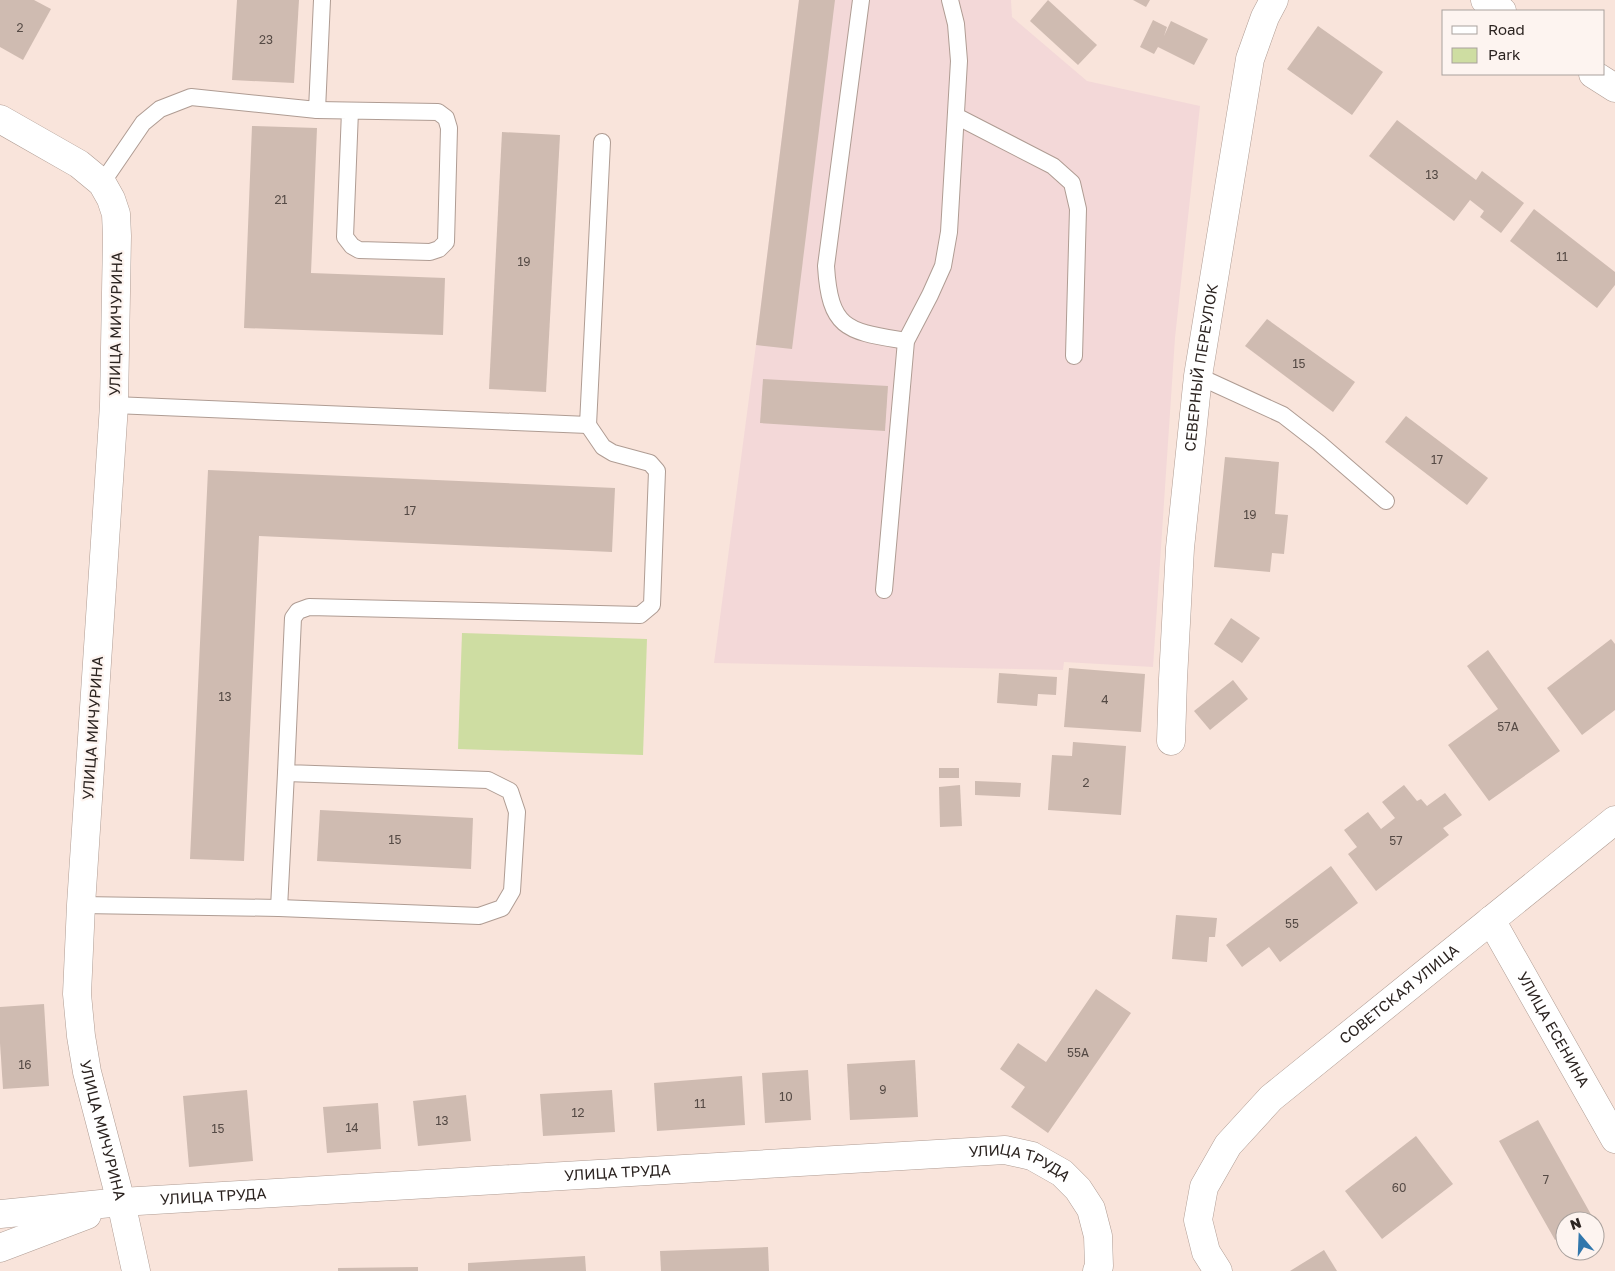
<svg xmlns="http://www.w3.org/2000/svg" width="1615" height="1271" viewBox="0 0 1615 1271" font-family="'Golos Text',sans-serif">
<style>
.industrial{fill:#f3d8d8}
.green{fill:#cedda2}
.building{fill:#cfbbb1}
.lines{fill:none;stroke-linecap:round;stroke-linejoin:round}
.service-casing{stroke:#af9c93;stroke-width:18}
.minor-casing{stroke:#af9c93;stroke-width:29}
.tertiary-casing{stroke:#af9c93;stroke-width:29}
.service{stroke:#fff;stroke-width:16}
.minor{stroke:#fff;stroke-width:28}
.tertiary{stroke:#fff;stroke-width:28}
.labels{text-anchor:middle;stroke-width:4.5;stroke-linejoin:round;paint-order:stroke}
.number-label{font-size:12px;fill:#554a45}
.street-label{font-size:15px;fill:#2c2421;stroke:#fdf4f0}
</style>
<rect width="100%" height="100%" fill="#f9e4db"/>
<path class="industrial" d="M799,0H1011L1012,17L1087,81L1200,106L1175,338L1153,667L1064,662L1063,670L714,663L756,345Z"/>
<path class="green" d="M462,633L647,639L643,755L458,749Z"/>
<g class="building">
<path d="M0,0H34L51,9L23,60L0,47Z"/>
<path d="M237,0H299L294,83L232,80Z"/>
<path d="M799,0H835L792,349L756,345Z"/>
<path d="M1048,0L1097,45L1078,65L1030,21Z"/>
<path d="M1133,0H1150L1146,7Z"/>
<path d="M1153,20L1167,27L1164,36L1171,21L1208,39L1194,65L1158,47L1154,54L1140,47Z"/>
<path d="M1318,26L1383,72L1352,115L1287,69Z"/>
<path d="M1397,120L1476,180L1482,171L1524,203L1501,233L1480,217L1484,211L1470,200L1454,221L1369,156Z"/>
<path d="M252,126L317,128L311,273L445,278L443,335L244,328Z"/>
<path d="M502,132L560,135L546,392L489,389Z"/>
<path d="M1534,209L1615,272V285L1597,308L1510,241Z"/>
<path d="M1267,319L1355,382L1333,412L1245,346Z"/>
<path d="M763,379L888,386L885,431L760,423Z"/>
<path d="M1406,416L1488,478L1467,505L1385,442Z"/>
<path d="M1225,457L1279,462L1275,514L1288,515L1284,554L1272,553L1270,572L1214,567Z"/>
<path d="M208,470L615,488L612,552L259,536L244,861L190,859Z"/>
<path d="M1231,618L1260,638L1242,663L1214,644Z"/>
<path d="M1611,639L1615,644V710L1582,735L1547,688Z"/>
<path d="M1488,650L1560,751L1489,801L1448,745L1498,709L1467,666Z"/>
<path d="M1069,668L1145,674L1141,732L1064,727Z"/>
<path d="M999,673L1057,677L1056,695L1038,694L1037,706L997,703Z"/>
<path d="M1233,680L1248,699L1210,730L1194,711Z"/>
<path d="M1073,742L1126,746L1121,815L1048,810L1052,755L1072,756Z"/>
<rect x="939" y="768" width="20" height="10"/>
<path d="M975,781L1021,783L1020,797L975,795Z"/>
<path d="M960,785L962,826L940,827L939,787Z"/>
<path d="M1404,785L1417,801L1421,799L1427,806L1445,793L1462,815L1443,828L1449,835L1376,891L1348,854L1357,847L1344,830L1368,812L1381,829L1395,818L1382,802Z"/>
<path d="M320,810L473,818L471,869L317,861Z"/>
<path d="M1331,866L1358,903L1280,962L1269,947L1242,967L1226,945Z"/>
<path d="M1176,915L1217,918L1215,937H1209L1207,962L1172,959Z"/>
<path d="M1096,989L1131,1013L1048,1133L1011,1107L1025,1087L1000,1069L1018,1043L1046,1062Z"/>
<path d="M44,1004L49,1086L3,1089L0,1043V1007Z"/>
<path d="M915,1060L918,1117L850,1120L847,1064Z"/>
<path d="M808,1070L811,1120L765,1123L762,1073Z"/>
<path d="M742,1076L745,1125L657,1131L654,1083Z"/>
<path d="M247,1090L253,1161L189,1167L183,1096Z"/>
<path d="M612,1090L615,1132L543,1136L540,1094Z"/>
<path d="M466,1095L471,1141L418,1146L413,1101Z"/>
<path d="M378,1103L381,1149L327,1153L323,1107Z"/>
<path d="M1538,1120L1593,1218L1588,1221H1565V1234L1555,1240L1499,1141Z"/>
<path d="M1416,1136L1453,1184L1382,1239L1345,1191Z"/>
<path d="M768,1247L769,1271H661L660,1251Z"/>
<path d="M1324,1250L1337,1271H1290Z"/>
<path d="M585,1256L586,1271H468V1263Z"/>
<path d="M418,1267V1271H338V1268Z"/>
</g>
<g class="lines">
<defs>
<g id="service">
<path d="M861,0L826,266C830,331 848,331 906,341"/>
<path d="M317,110L438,112L446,118L449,128L446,242L439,249L430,252L359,250L352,246L345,237L350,111"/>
<path d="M956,116L1053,166L1072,183L1078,209L1074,356"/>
<path d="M102,183L143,123L160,109L191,97L317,110L322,0"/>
<path d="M1198,376L1283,415L1319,443L1386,501"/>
<path d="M114,405L588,425L602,142"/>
<path d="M884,590L906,341L930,295L943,266L949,232L959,61L956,24L950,0"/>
<path d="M81,905L279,908L479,916L502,908L512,891L517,812L510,791L488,780L286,773L293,618L298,611L309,607L640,615L652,605L657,471L650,463L613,453L603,447L588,425"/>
<path d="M279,908L286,773"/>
</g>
<g id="minor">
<path id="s1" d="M0,119L79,164L102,183L111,199L116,214L117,236L114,405L81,905L77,994L81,1036L87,1072L121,1202L136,1271"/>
<path id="s2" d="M1171,741L1173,679L1180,548L1198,376L1250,59L1265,17L1274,0"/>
<path id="s3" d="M1491,920L1615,1139"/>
<path id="s4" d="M0,1214L121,1202L1005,1150L1032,1156L1062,1173L1078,1189L1091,1209L1098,1236L1099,1266L1097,1271"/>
<path d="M0,1248L87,1215"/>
<path id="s5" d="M1218,1271L1206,1252L1198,1220L1204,1187L1228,1145L1271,1098L1615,820"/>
</g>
<g id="tertiary">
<path d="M1485,0L1502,11"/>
<path d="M1593,74L1615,88"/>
</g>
</defs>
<use href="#service" class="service-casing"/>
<use href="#minor" class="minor-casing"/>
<use href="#tertiary" class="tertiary-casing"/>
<use href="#service" class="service"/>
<use href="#minor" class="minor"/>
<use href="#tertiary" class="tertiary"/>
</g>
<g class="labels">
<g class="number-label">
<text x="20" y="32">2</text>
<text x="266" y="44">23</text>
<text x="1432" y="179">13</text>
<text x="281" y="204">21</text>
<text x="1562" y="261">11</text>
<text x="524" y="266">19</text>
<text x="1299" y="368">15</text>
<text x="1437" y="464">17</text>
<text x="410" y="515">17</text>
<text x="1250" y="519">19</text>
<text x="225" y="701">13</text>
<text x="1105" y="704">4</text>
<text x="1508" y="731">57А</text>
<text x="1086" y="787">2</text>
<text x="395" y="844">15</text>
<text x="1396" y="845">57</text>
<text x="1292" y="928">55</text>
<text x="1078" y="1057">55А</text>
<text x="25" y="1069">16</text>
<text x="883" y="1094">9</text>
<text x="786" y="1101">10</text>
<text x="700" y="1108">11</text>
<text x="578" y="1117">12</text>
<text x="442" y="1125">13</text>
<text x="352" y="1132">14</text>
<text x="218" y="1133">15</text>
<text x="1546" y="1184">7</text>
<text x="1399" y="1192">60</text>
</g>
<g class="street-label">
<text transform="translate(116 324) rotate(-89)" y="5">УЛИЦА МИЧУРИНА</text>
<text dy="5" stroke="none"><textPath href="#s2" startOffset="375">СЕВЕРНЫЙ ПЕРЕУЛОК</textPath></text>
<text transform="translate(93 728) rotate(-86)" y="5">УЛИЦА МИЧУРИНА</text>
<text dy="5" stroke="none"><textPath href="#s5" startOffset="366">СОВЕТСКАЯ УЛИЦА</textPath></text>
<text dy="5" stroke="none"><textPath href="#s3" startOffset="126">УЛИЦА ЕСЕНИНА</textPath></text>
<text dy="5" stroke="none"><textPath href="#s1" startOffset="1075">УЛИЦА МИЧУРИНА</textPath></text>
<text dy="5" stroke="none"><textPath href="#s4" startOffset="1024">УЛИЦА ТРУДА</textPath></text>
<text dy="5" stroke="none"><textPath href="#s4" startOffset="619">УЛИЦА ТРУДА</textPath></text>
<text dy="5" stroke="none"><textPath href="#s4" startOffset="214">УЛИЦА ТРУДА</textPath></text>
</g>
</g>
<rect x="1442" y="10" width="162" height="65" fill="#fdf4f0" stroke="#a9a19d"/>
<rect x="1452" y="26" width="25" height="8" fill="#ffffff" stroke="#a9a19d"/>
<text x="1488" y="35" font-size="15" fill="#2c2421">Road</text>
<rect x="1452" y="48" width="25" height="15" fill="#cedda2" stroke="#a9a19d"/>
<text x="1488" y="60" font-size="15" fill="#2c2421">Park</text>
<g transform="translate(1580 1236) rotate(341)"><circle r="24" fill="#fdf4f0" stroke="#a9a19d"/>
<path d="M0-4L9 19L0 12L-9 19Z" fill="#3177ac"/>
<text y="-8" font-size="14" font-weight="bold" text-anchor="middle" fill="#2c2421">N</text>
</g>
</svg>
